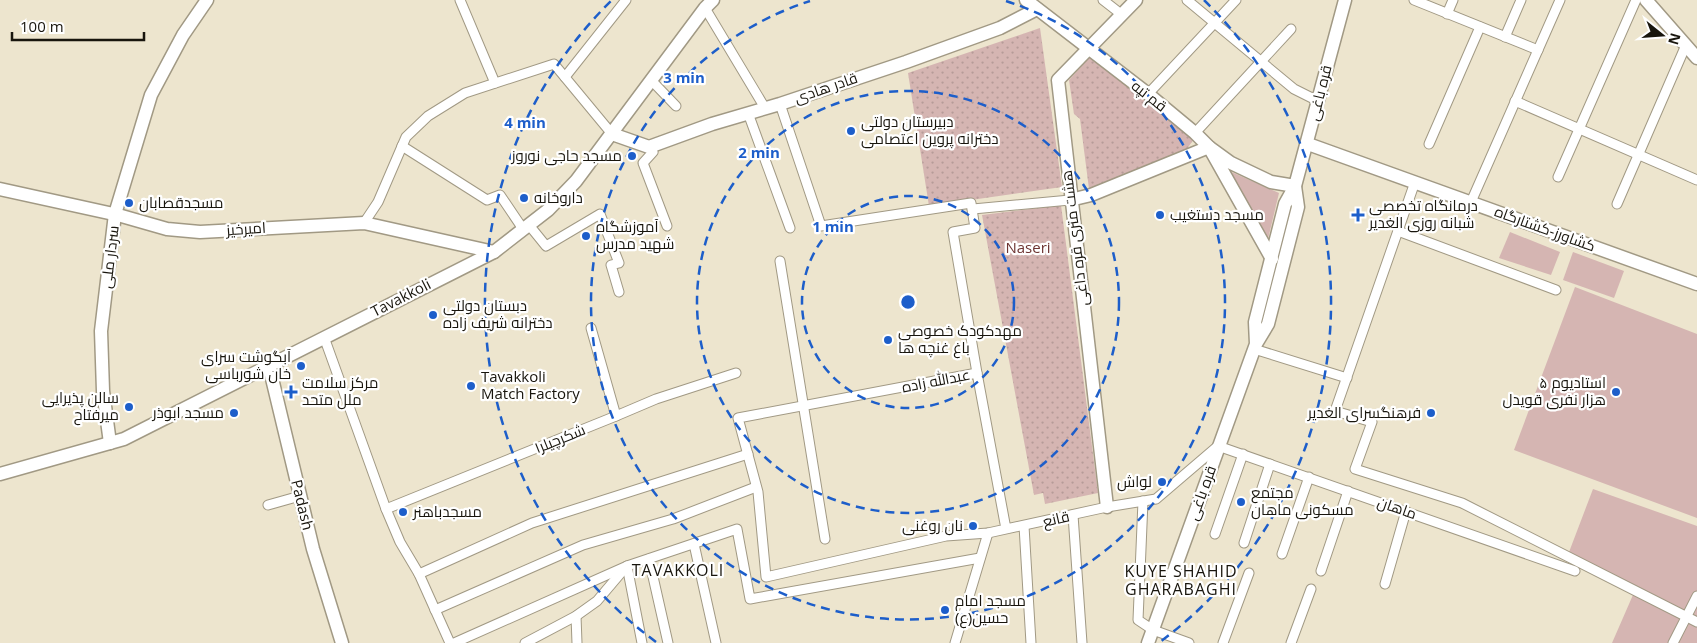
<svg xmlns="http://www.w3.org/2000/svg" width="1697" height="643" viewBox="0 0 1697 643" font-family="'Open Sans',Cairo,sans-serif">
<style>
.grass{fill:#d5b5b2}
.park{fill:url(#park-dots)}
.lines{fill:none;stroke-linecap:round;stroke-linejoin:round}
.street-casing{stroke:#a19984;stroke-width:11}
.secondary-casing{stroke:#a19984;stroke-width:15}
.street{stroke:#fff;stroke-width:9}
.secondary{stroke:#fff;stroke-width:12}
.ring{fill:none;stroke:#1d5eca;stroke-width:2.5;stroke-dasharray:9 6}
.poi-dot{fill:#1d5eca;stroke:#fff;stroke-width:2}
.labels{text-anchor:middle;stroke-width:4.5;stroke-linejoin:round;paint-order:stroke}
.street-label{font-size:15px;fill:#18150d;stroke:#fff}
.poi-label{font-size:15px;fill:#18150d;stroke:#fff;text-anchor:start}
.park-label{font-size:15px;fill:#6d3431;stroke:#fff}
.neighbourhood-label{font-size:16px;letter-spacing:1px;fill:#18150d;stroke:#fff}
.centre{fill:#1d5eca;stroke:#fff;stroke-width:2.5}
.ring-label{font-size:15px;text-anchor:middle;font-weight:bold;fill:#1d5eca;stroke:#fff;stroke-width:4.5;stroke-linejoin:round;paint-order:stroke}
</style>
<defs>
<pattern id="park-dots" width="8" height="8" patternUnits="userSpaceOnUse" patternTransform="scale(1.25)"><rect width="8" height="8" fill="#d5b5b2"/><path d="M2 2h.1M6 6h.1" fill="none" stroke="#b69b98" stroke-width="1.8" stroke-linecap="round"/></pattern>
</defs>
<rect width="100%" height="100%" fill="#ede5ce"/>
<g class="grass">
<path d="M1227,170L1279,193L1268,239Z"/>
<path d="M1510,232L1560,252L1551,275L1499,258Z"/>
<path d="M1573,252L1624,271L1614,298L1563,280Z"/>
<path d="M1575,287L1697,334V518L1514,450Z"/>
<path d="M1593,489L1697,526V643H1612L1636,588L1566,560Z"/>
</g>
<g class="park">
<path d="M1040,28L1062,187L929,206L908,73Z"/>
<path d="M1087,48L1194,139L1184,153L1089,189L1080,119L1074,114L1069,80L1089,58Z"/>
<path d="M1061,205L1098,493L1045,504L1043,493L1034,495L982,215Z"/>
</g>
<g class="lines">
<defs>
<g id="street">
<path d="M460,0L495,83"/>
<path d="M1103,0L1121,14"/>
<path d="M1187,0L1294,89L1318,101"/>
<path d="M1414,0L1538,50"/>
<path d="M705,8L765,108"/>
<path d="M1447,14L1453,0"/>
<path d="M1505,37L1521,0"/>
<path d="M565,77L626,0"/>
<path d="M651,80L676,106"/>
<path d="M1148,94L1236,0"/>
<path d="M1515,101L1697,180"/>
<path d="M780,104L821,226L971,203L975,228L953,232L977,373"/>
<path d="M748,113L790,228"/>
<path d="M1195,133L1291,29"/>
<path d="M1429,144L1480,27"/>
<path d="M402,146L487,200L500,195L523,229"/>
<path d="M649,147L653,152L643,163L667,226"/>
<path d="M1558,177L1636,0"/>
<path d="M1415,182L1335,411L1372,422L1355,469L1462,503L1697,622"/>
<path d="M1471,202L1560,0"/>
<path d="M1617,204L1686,45"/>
<path d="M973,209L1070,200"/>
<path d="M364,223L378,202L406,137L428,116L465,93L554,64L612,134"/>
<path d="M529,225L546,246L600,214L619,263L611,265L619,292"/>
<path d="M1398,231L1556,290"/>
<path d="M780,261L825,539"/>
<path d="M591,328L616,416"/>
<path d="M324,337L386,509L400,542L419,574L450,643"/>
<path d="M1254,349L1347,378"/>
<path d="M1143,501L1138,620L1153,630L1189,643"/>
<path d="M268,505L300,496"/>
<path d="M386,509L616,416L656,399L736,373"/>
<path d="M1073,515L1082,643"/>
<path d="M1024,526L1031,643"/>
<path d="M1006,529L977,373L738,418L758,492L766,577L946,536L988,533L1107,507L1156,499L1218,446L1575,571"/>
<path d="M1215,534L1243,454"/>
<path d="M1244,543L1270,464"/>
<path d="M694,544L716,643"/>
<path d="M1282,554L1309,477"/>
<path d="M649,559L668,643"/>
<path d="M627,566L642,643"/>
<path d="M1321,571L1348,491"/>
<path d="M419,574L532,523L748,454"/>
<path d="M1385,584L1406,511"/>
<path d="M435,610L583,545L673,519L756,487"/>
<path d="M576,616L577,643"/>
<path d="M454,643L627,566L737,529L750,599L980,558"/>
<path d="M525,643L576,616L597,601L625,568"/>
<path d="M955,643L988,533"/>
<path d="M1223,643L1249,573"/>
<path d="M1291,643L1311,589"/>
<path d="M1673,643L1697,596"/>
</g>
<g id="secondary">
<path d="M1026,0L1148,94L1195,133L1209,147L1091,195L1070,200"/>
<path d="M1646,0L1697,58"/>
<path d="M612,134L649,147L712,124L780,104L906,62L1000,28L1037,9"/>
<path d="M1308,144L1697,284"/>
<path d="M0,189L118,215L167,229L200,232L364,223L494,252"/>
<path d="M1272,259L1209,147L1231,163L1271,182L1295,186L1345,0"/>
<path d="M269,366L313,549L342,643"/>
<path d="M110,443L103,391L101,331L115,214L151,95L183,35L207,0"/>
<path d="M0,474L124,439L494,252L548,210L576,181L705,8L713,0"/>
<path d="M1107,507L1058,80L1136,0"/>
<path d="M1148,643L1256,344L1268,324L1298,207L1295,186L1285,204L1255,322L1256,344"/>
</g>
</defs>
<use href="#street" class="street-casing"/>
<use href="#secondary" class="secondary-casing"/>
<use href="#street" class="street"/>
<use href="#secondary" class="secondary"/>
</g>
<g class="ring">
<circle cx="908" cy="302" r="106"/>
<circle cx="908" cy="302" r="211"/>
<path d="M1006 1A317 317 0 1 1 810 1"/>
<path d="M656 642A423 423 0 0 1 612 0M1204 0A423 423 0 0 1 1160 642"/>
</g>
<g class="poi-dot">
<circle cx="851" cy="131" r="5"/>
<circle cx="632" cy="156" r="5"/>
<circle cx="524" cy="198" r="5"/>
<circle cx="129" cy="203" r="5"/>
<circle cx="1160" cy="215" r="5"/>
<path d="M1355.5 207.5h5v5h5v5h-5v5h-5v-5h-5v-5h5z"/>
<circle cx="586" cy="236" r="5"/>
<circle cx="433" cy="315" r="5"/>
<circle cx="888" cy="340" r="5"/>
<circle cx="301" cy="366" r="5"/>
<circle cx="471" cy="386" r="5"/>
<path d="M288.5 384.5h5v5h5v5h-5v5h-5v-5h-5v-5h5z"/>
<circle cx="1616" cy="392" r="5"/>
<circle cx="129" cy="407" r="5"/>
<circle cx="234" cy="413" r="5"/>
<circle cx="1431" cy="413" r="5"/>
<circle cx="1162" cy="482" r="5"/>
<circle cx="1241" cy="502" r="5"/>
<circle cx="403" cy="512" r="5"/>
<circle cx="973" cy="526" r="5"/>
<circle cx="945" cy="610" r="5"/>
</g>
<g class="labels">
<g class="street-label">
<text transform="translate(826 88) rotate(-19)" y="5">قادر هادی</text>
<text transform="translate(1320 93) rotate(-76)" y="5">قره باغی</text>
<text transform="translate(1149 96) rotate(38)" y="5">قم تپه</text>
<text transform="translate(246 229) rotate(-4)" y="5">امیرخیز</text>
<text transform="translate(1545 229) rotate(20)" y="5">کشاورز-کشتارگاه</text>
<text transform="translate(1075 238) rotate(-97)" y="5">هشت متری قره داغی</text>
<text transform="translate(110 257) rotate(-83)" y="5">سردار ملی</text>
<text transform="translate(401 298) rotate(-27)" y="5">Tavakkoli</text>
<text transform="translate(936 381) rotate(-11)" y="5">عبدالله زاده</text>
<text transform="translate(560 439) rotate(-22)" y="5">شکرچیلر۱</text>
<text transform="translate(1202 493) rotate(-70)" y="5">قره باغی</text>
<text transform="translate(302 505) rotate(76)" y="5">Padash</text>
<text transform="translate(1397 508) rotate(19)" y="5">ماهان</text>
<text transform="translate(1056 519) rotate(-13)" y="5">قانع</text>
</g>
<g class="poi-label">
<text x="861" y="127">دبیرستان دولتی<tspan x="861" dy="17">دخترانه پروین اعتصامی</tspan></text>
<text x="622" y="161" text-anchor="end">مسجد حاجی نوروز</text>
<text x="534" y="203">داروخانه</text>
<text x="139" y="208">مسجدقصابان</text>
<text x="1369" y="211">درمانگاه تخصصی<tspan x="1369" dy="17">شبانه روزی الغدیر</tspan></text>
<text x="1170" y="220">مسجد دستغیب</text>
<text x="596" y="232">آموزشگاه<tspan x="596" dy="17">شهید مدرس</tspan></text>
<text x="443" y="311">دبستان دولتی<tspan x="443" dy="17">دخترانه شریف زاده</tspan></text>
<text x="898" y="336">مهدکودک خصوصی<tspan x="898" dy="17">باغ غنچه ها</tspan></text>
<text x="291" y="362" text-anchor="end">آبگوشت سرای<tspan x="291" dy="17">خان شورباسی</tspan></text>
<text x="481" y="382">Tavakkoli<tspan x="481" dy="17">Match Factory</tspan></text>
<text x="302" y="388">مرکز سلامت<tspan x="302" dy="17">ملل متحد</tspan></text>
<text x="1606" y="388" text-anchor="end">استادیوم ۵<tspan x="1606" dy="17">هزار نفری قویدل</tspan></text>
<text x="119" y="403" text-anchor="end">سالن پذیرایی<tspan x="119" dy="17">میرفتاح</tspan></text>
<text x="224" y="418" text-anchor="end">مسجد ابوذر</text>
<text x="1421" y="418" text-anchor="end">فرهنگسرای الغدیر</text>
<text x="1152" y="487" text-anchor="end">لواش</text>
<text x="1251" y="498">مجتمع<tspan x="1251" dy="17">مسکونی ماهان</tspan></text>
<text x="413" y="517">مسجدباهنر</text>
<text x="963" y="531" text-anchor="end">نان روغنی</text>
<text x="955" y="606">مسجد امام<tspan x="955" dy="17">حسین(ع)</tspan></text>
</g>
<g class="park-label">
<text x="1028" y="253">Naseri</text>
</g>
<g class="neighbourhood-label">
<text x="678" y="576">TAVAKKOLI</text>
<text x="1181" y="577">KUYE SHAHID<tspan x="1181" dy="18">GHARABAGHI</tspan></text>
</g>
</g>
<circle cx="908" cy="302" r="8" class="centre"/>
<g class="ring-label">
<text x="684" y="83">3 min</text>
<text x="525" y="128">4 min</text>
<text x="759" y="158">2 min</text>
<text x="833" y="232">1 min</text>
</g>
<g transform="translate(1662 35) rotate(107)" stroke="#ffffff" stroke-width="4" paint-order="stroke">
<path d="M0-4L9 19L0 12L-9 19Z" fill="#18150d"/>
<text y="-8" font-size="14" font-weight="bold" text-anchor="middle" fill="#18150d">N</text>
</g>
<path d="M12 32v8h132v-8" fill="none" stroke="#18150d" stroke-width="2.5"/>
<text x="20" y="32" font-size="15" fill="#18150d" stroke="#ffffff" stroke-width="4" paint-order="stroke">100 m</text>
</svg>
